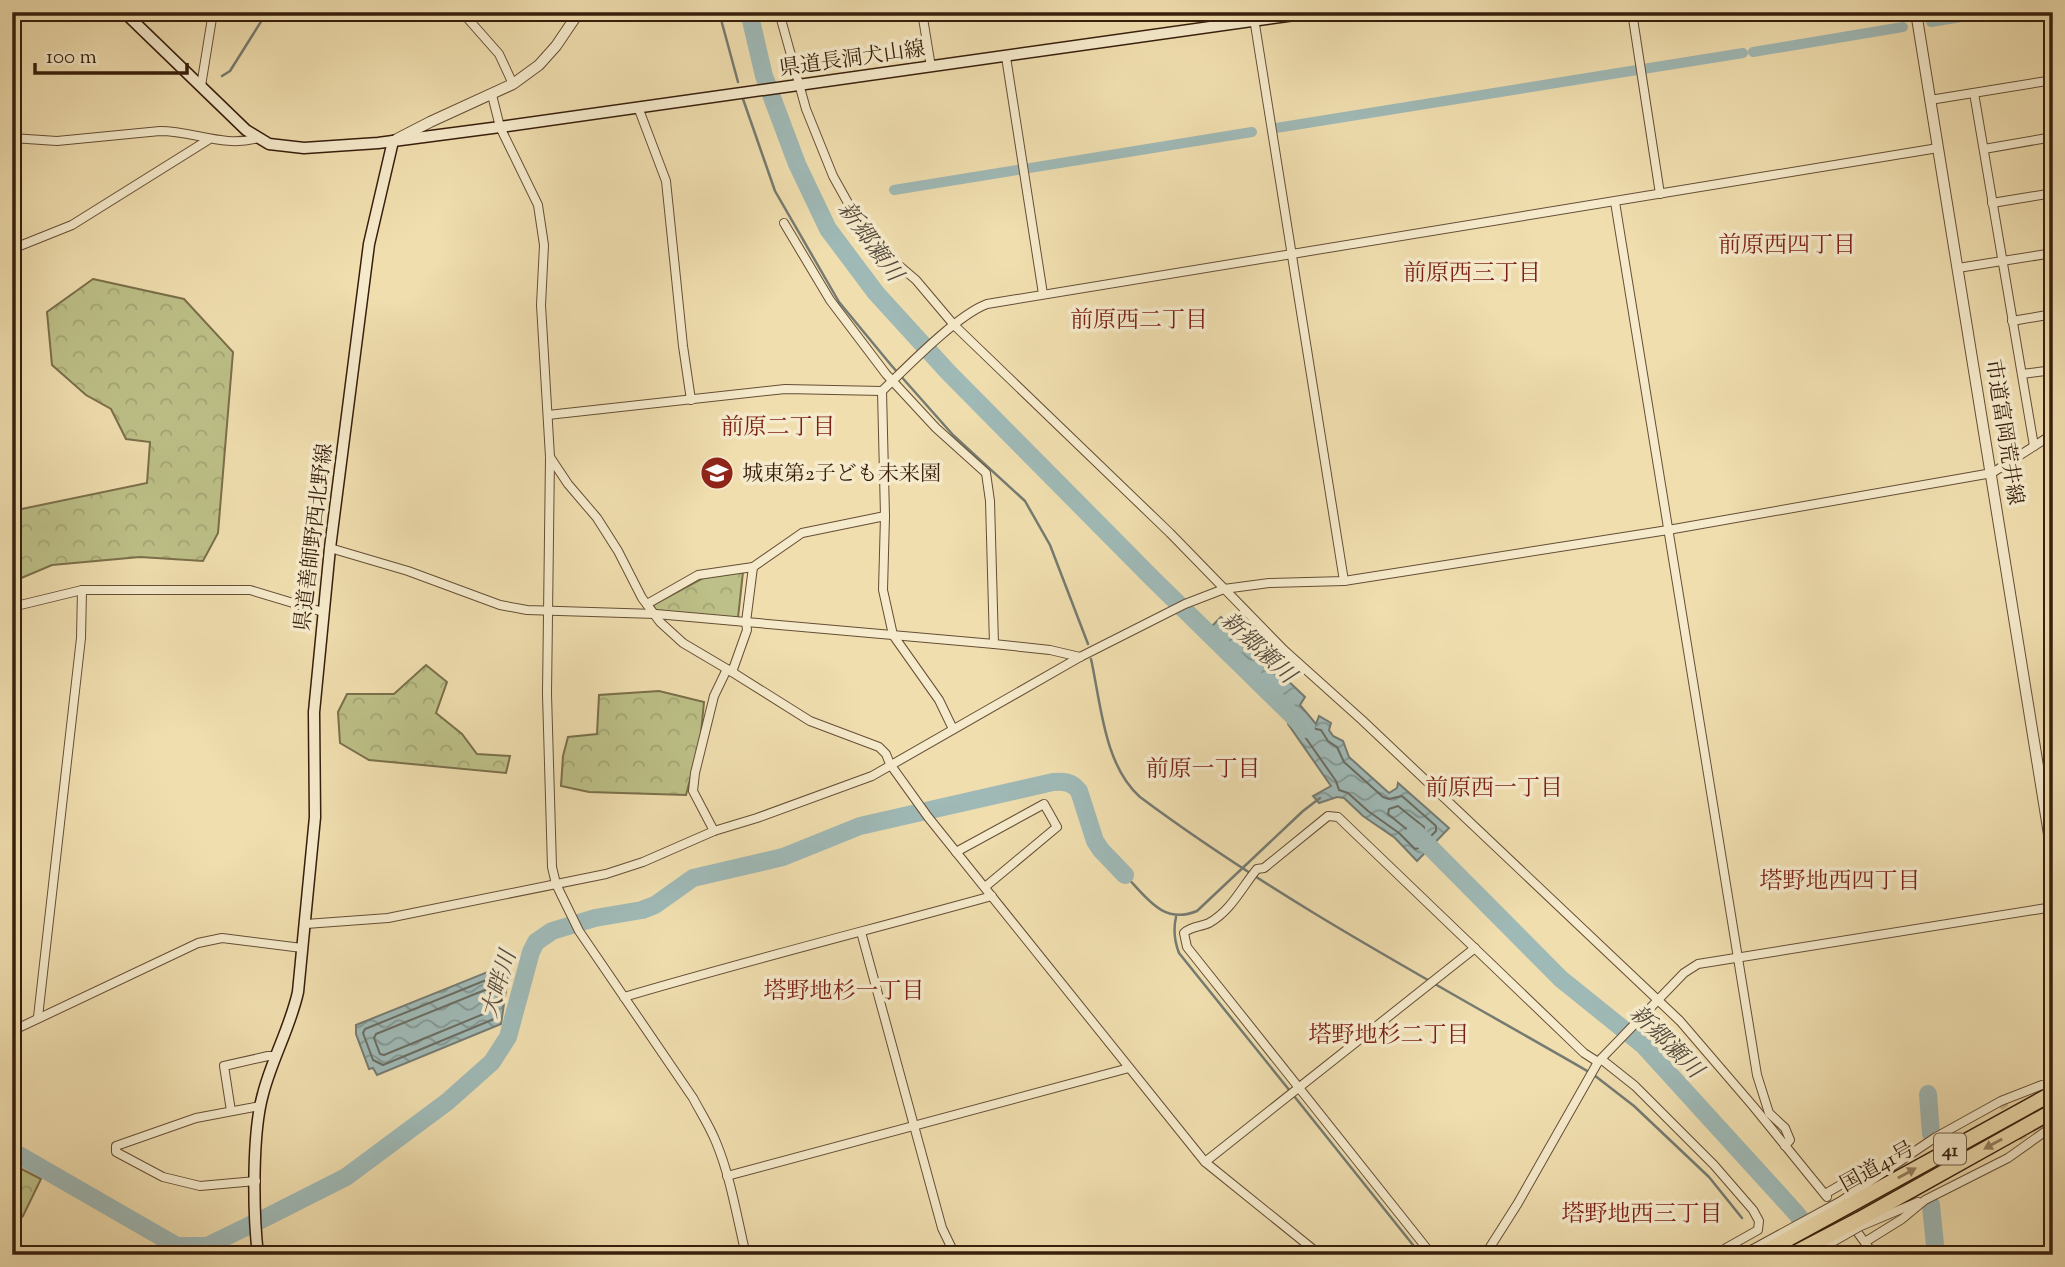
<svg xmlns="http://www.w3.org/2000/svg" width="2065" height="1267" viewBox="0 0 2065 1267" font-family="'Sorts Mill Goudy','Noto Serif JP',serif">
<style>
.forest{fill:url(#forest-crowns);stroke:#7a6f4a;stroke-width:2}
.water{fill:url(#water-waves);stroke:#757b72;stroke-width:2}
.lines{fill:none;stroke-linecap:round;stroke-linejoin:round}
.shore{stroke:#6b6c61;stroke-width:2}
.stream{stroke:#757b72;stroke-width:2.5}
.canal{stroke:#9fb9b6;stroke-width:10}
.river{stroke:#9fb9b6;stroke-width:18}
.minor-tunnel{stroke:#cbb88e;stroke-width:8;stroke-dasharray:8 4;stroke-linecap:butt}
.minor-casing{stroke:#654e35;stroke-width:10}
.tertiary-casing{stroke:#654e35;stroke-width:12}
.secondary-casing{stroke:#371e0c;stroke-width:13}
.trunk-casing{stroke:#371e0c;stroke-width:17}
.minor{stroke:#f5eacb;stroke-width:8}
.tertiary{stroke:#f5eacb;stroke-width:10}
.secondary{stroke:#f5eacb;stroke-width:10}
.trunk{stroke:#f0deaf;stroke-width:14}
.minor-bridge-casing{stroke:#654e35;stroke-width:10;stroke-linecap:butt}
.trunk-bridge-casing{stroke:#371e0c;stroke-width:17;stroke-linecap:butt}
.minor-bridge{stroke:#f5eacb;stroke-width:8}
.trunk-bridge{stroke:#f0deaf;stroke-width:14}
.oneway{fill:#947e5e}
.labels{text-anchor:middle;stroke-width:7;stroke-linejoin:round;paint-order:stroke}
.shield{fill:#f5eacb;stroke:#705b45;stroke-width:2}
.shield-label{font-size:19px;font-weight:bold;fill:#371e0c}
.street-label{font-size:21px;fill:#371e0c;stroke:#f5eacb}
.poi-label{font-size:21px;fill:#371e0c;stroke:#f5eacb;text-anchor:start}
.water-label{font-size:23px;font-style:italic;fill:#564c3f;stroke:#f5eacb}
.neighbourhood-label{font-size:23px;fill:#7a1f14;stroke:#f5eacb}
</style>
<defs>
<pattern id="forest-crowns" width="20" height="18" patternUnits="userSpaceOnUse" patternTransform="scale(1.75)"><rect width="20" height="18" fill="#bdc088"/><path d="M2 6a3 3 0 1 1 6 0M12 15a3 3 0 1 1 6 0" fill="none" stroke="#a3a574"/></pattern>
<pattern id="water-waves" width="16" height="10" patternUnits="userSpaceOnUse" patternTransform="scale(1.75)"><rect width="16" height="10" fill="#9fb9b6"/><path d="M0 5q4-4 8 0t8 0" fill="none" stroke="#829692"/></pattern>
</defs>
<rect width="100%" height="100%" fill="#f0deaf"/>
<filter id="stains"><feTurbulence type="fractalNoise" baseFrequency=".00286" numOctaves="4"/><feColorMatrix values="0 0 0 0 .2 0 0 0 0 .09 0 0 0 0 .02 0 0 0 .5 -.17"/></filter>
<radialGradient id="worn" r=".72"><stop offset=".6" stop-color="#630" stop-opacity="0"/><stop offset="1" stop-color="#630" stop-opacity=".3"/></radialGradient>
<g class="forest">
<path d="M93,279L184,299L233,352L218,533L203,561L140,557L52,565L12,582V511L147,483L150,442L126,439L111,409L86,395L52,365L47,312Z"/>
<path d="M743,572L738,618L657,612L653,605L703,578Z"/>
<path d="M426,665L447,682L436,713L462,734L477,754L510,756L506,773L369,760L340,743L338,712L347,694H394Z"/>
<path d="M659,691L704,702L700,743L686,795L589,792L561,786L563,756L568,737L597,734L599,695Z"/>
<path d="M12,1164L41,1179L23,1216L12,1228Z"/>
</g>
<g class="water">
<path d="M1221,617L1305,697L1300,705L1316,724L1319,716L1331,723L1329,730L1333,736L1343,741L1349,757L1389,793L1397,788L1398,783L1449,828L1417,861L1395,838L1363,816L1344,798L1337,797L1319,803L1313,796L1331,786L1288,724L1292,710L1267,683L1247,667L1212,626Z"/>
<path d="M510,963L501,1024L377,1075L373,1068L369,1069L356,1034V1025Z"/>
</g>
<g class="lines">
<g class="shore">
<path d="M1300,717L1311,728L1321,730L1328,741L1337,747L1344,762L1383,797L1389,799L1402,796L1436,826V831L1419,848L1415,849L1399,833L1368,811L1348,793L1339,790L1336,781L1296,724L1297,719Z"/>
<path d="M1398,806L1424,827V830L1419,836H1415L1388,814L1389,809Z"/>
<path d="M496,976L501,979L494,1019L383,1065L373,1060L363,1033L365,1029Z"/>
<path d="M485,990L490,993L486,1013L384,1055L380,1054L374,1038L376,1034Z"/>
</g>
<g class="stream">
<path d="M719,12L738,82"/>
<path d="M222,76L230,71L267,12"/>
<path d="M743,99L775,191L839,302L891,365L953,435L1025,501L1050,545L1088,644"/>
<path d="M1091,659C1101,704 1104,765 1140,797C1281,902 1437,984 1589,1072"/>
<path d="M1125,875C1147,898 1163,925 1197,911L1303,811L1320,798"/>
<path d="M1176,917C1173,930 1174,940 1179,953L1290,1091"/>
<path d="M1594,1075L1634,1106L1709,1177L1742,1218"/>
<path d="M1294,1096L1421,1255"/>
</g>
<g class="canal">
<path d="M1931,22L1991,12"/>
<path d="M1753,52L1903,27"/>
<path d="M1276,128L1743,53"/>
<path d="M894,190L1252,132"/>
</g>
<g class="river">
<path d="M749,12L764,76L797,164L828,229L876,293L948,372L1152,578L1306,729"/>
<path d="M1415,832L1561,979L1643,1045L1796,1213L1829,1255"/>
<path d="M1928,1094L1931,1134"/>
<path d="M12,1151L170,1242L177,1246H207L265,1218L346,1177L447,1102L492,1062L508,1037L531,952L536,942L552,931L595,918L642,910L655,905L693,878L783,857L860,826L1053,782C1064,781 1072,782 1079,791L1095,841L1101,850L1125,875"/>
<path d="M1931,1205L1936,1255"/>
</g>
<path class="minor-tunnel" d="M2001,1101L2028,1146"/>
<defs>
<g id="minor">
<path d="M462,12L499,54L513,84"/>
<path d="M779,12L806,109L833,176L853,212L882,251L916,280L954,325L1170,533L1284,650L1362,720L1680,1021L1753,1106L1827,1197"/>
<path d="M922,12L931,67"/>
<path d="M1253,12L1344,581"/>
<path d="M1632,12L1660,194"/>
<path d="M1006,57L1043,294"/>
<path d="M201,86L213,12"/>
<path d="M1974,93L2034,446"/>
<path d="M492,95L500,127L538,205L544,245L541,305L550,457L547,694L552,867L556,884L579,931L693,1098C701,1113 710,1127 716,1142C731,1178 737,1218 746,1255"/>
<path d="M1930,100L2053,80"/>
<path d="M638,107L666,181L683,346L691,400"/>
<path d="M12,138L57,141L160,131C194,131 224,148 258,138"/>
<path d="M1984,149L2053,137"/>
<path d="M1615,202L1757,1075L1769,1113L1785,1128L1790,1140L1785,1146"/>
<path d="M1992,203L2053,193"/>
<path d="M784,223L830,300L886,374L936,428L986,473L990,501L994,644"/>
<path d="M12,249L72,225L208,140"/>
<path d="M1958,268L2053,253"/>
<path d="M2012,321L2053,314"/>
<path d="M2022,374L2053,370"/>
<path d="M882,391L885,516L883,590L893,635L939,700L953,729"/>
<path d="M548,415L785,389L882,391C907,367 957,315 987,304L1938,148"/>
<path d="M550,457L568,484L597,518L618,551L642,598L660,622L683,643L732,672"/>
<path d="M330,548L408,571L500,605L527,610L656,614L746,622L994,644L1050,650L1080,657"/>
<path d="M753,567L746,622L747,630L732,672L810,721L879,747L886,754L890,764L928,817L1205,1162L1314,1250L1317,1255"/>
<path d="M647,604L698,575L753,567L802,533L885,516"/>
<path d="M12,607L82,590H250L323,612"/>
<path d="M714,831L693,791L695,773L714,696L727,669"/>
<path d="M956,852L1044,804L1057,827L985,887"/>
<path d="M306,924L388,918L606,874L643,862L714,831L757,818L872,776L1080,657L1185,604L1224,589L1269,583L1344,581L1668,530L1992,473L2053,434"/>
<path d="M861,932L942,1228L955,1255"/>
<path d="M624,997C746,961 869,930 992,896"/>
<path d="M38,1017L81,638L82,590"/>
<path d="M12,1031L198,943L222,938L302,948"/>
<path d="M1601,1059L1635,1086L1714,1165L1753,1210L1759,1221L1758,1230L1726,1248L1719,1255"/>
<path d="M231,1111L224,1066L268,1056H276"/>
<path d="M1205,1162L1475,948"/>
<path d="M727,1176L1129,1068"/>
<path d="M256,1181L200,1186L163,1177L116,1152V1146L196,1118L260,1106"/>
<path d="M1825,1194L1854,1177L1890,1168L1936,1137L2001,1101L2042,1085"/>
<path d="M1841,1201L1884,1172"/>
<path d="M1861,1226L1918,1202"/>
<path d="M1858,1233L1874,1255"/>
<path d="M1865,1242L1902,1219L1925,1200L2008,1158L2053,1126"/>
<path d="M1432,1255L1187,947L1184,933C1191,926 1201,927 1209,923C1231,911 1242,887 1257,869L1264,868L1328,816L1338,817L1584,1053L1598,1062"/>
<path d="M1485,1255L1518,1203L1598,1062L1684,973L1698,964L2053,907"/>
<path d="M1731,1255L1753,1249"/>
</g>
<g id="tertiary">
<path d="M1916,12L2053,859"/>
<path d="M397,139L430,122L513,84L539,65L556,46L579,12"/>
</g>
<g id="secondary">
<path d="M124,12L246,130L269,144L304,148L378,143L500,127L1316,12"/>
<path d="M258,1255C253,1213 252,1133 263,1094C272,1059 290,1028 298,992L315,817L314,712L330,548L369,244L393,141"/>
</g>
<g id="trunk">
<path d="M1848,1206L2053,1093"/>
<path d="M1858,1220L2053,1111"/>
</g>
</defs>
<use href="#minor" class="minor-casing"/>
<use href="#tertiary" class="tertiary-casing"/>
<use href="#secondary" class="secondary-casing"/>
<use href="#trunk" class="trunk-casing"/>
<use href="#minor" class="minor"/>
<use href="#tertiary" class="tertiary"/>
<use href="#secondary" class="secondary"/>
<use href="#trunk" class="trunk"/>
<defs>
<g id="minor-bridge">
<path d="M1753,1249L1841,1201"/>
<path d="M1810,1255L1859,1227"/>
</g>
<g id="trunk-bridge">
<path d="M1759,1255L1848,1206"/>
<path d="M1791,1255L1858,1220"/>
</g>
</defs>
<use href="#minor-bridge" class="minor-bridge-casing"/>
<use href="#trunk-bridge" class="trunk-bridge-casing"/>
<use href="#minor-bridge" class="minor-bridge"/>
<use href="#trunk-bridge" class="trunk-bridge"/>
</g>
<defs><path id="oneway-solid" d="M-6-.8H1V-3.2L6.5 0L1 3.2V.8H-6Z" transform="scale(1.75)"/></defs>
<g class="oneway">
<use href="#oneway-solid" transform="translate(1993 1144) rotate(151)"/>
<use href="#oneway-solid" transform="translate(1907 1173) rotate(-29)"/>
</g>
<defs>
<symbol id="school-disc" viewBox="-11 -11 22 22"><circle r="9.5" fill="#8f2418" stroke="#f5eacb"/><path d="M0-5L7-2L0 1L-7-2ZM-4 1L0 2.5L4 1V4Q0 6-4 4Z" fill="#fff"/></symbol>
</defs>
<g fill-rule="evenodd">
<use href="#school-disc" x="698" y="454" width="38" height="38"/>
</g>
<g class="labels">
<rect class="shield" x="1934" y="1133.5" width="32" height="31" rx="5"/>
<g class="shield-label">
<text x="1950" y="1156">41</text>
</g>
<g class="street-label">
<text transform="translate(852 58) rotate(-8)" y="7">県道長洞犬山線</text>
<text transform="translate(2005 432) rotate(81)" y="7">市道富岡荒井線</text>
<text transform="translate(313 537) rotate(-83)" y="7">県道善師野西北野線</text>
<text transform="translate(1877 1166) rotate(-29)" y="7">国道41号</text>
</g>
<g class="poi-label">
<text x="742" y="480">城東第2子ども未来園</text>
</g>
<g class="water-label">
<text transform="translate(871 241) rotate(54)" y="8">新郷瀬川</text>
<text transform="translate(1259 647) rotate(43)" y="8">新郷瀬川</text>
<text transform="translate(498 984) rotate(-73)" y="8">大畔川</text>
<text transform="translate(1667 1041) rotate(45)" y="8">新郷瀬川</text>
</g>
<g class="neighbourhood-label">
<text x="1787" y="252">前原西四丁目</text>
<text x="1472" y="280">前原西三丁目</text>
<text x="1139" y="327">前原西二丁目</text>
<text x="778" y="434">前原二丁目</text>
<text x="1203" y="776">前原一丁目</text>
<text x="1494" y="795">前原西一丁目</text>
<text x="1840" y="888">塔野地西四丁目</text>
<text x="844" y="998">塔野地杉一丁目</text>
<text x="1389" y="1042">塔野地杉二丁目</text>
<text x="1642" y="1221">塔野地西三丁目</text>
</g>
</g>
<rect width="2065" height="1267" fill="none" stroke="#f0deaf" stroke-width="42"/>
<rect x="14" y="14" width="2037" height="1239" fill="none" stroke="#371e0c" stroke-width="3.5"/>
<rect x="21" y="21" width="2023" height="1225" fill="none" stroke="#371e0c" stroke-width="2"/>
<path d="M35 63v10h152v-10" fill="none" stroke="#371e0c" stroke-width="3.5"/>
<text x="46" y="63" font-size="21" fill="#371e0c" stroke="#f5eacb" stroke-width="5" paint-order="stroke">100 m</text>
<rect width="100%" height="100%" filter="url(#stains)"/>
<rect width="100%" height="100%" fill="url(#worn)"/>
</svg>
